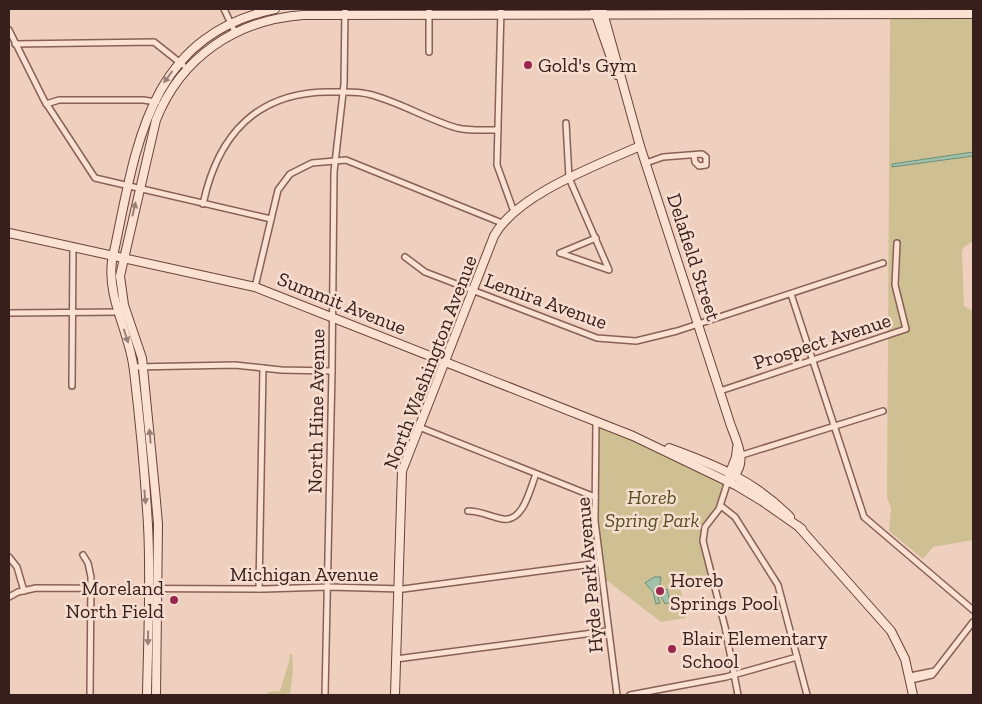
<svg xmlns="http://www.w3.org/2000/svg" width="982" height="704" viewBox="0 0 982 704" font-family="'Zilla Slab',serif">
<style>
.green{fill:#cec093}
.water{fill:#a2c1ad;stroke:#698f79}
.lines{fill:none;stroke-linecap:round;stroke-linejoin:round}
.street-casing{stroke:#896057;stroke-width:8}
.secondary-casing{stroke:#6a423a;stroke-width:10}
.street{stroke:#fae1d2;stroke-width:5}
.secondary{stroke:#fae1d2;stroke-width:8}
.oneway{fill:#988077}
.poi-dot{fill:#9a254d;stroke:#f6ddcf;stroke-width:2}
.labels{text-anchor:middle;stroke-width:5;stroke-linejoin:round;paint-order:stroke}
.poi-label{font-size:20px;fill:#37201c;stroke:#f6ddcf;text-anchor:start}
.street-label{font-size:20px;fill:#37201c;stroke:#f6ddcf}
.park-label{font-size:20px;font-style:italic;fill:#555022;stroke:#f6ddcf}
</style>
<rect width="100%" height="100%" fill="#efd0bf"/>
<g class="green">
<path d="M890,18H973V241L964,247L962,251L964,306L973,311V540L933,547L923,559L889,531L891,508L887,497Z"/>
<path d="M599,427L631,438L724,482L717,507L703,525L700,538L708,575L679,581L686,618L661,622L605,579L597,520Z"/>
<path d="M292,654L293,671L290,695H267L268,692L280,691L290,658L289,655Z"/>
</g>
<g class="water">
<path d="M973,152V156L892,167V164Z"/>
<path d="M654,577H661L659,589H667L670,602L665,604L661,596L658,597L660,603L656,604L653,592L645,583Z"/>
</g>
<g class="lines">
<defs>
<g id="street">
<path d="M224,9L235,32"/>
<path d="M501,9L497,165L514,212"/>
<path d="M9,30L44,100L95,178L271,219"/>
<path d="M15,44L154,42L183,65"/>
<path d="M429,52V9"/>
<path d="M46,104L59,100H143L157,102"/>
<path d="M646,163L663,157L702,154L706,157V165L699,166L695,162L694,155"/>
<path d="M203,204C218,134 258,90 334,92C345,92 357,91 368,94C398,101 426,119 457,128C470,131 485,130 498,130"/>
<path d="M560,253L609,270L569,178L566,123"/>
<path d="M560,253L596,238"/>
<path d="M405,257L425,272L597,338L636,341L677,331L883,263"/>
<path d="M255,287L278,190L290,174L312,163L346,160L502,223"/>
<path d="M791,294L864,517L973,610"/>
<path d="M9,313L121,312"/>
<path d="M134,367L235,365L281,370L332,371"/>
<path d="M72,386L73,246"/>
<path d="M720,391L906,329L895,285L897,243"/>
<path d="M596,422L595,521L617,695"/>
<path d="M419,427L595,497"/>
<path d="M742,455L883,411"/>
<path d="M728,481L719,509L705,527L703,541L725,627L738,695"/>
<path d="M721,506L735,517L778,585L807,695"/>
<path d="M468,511C481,511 491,517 503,519C524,522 530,488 536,474"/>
<path d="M83,555L88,563L91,577L90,695"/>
<path d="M9,557L17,567L24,591"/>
<path d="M259,589L263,368"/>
<path d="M9,597L18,592L36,588L264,589L328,587L403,589L600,563"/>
<path d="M396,659L608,631"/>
<path d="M910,676L935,671"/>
<path d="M911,680L932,675L973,622"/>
<path d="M325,695L332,371L334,172L344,84L345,9"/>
<path d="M630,695L726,677L797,657"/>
</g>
<g id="secondary">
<path d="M594,9L617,75"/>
<path d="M602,9L640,146L731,426C739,447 749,466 728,481"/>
<path d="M9,233L255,287L633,436L737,486L762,501L802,529"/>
<path d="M669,448C716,465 755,481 790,517"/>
<path d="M729,475L736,457L737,448"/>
<path d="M798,526L891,631L905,659L913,695"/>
<path d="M147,695C148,639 151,582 148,525C145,474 140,422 134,371C130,332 107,300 112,261C136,152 144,37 275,9"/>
<path d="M156,695L158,524L155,490L142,358L124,305L120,276L156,120C181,57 236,20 303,15L973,14"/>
<path d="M395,695L402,471L494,236C517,194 598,165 640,146"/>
</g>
</defs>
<use href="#street" class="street-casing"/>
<use href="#secondary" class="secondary-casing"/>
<use href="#street" class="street"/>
<use href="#secondary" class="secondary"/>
</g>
<defs><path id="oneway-solid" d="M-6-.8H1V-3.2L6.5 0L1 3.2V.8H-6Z" transform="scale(1.25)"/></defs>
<g class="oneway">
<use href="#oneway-solid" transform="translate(168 77) rotate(126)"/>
<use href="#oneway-solid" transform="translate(134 209) rotate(-77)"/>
<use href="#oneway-solid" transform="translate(126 336) rotate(72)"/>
<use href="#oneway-solid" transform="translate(150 436) rotate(-95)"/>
<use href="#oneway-solid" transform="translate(145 497) rotate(85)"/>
<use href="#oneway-solid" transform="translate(148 638) rotate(91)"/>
</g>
<g class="poi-dot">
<circle cx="528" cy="65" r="5"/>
<circle cx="660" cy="591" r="5"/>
<circle cx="174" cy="600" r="5"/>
<circle cx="672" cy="649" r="5"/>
</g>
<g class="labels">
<g class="poi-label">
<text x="538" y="72">Gold's Gym</text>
<text x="670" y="587">Horeb<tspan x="670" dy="23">Springs Pool</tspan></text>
<text x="164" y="595" text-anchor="end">Moreland<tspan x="164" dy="23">North Field</tspan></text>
<text x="682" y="645">Blair Elementary<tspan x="682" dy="23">School</tspan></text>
</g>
<g class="street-label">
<text transform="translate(694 257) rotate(72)" y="7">Delafield Street</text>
<text transform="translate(546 301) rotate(20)" y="7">Lemira Avenue</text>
<text transform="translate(342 303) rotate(22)" y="7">Summit Avenue</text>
<text transform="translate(822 341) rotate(-18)" y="7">Prospect Avenue</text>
<text transform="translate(430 362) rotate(-69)" y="7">North Washington Avenue</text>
<text transform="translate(316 411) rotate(-89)" y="7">North Hine Avenue</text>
<text x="304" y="581">Michigan Avenue</text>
<text transform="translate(589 575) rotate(-95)" y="7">Hyde Park Avenue</text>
</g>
<g class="park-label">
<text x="652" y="504">Horeb<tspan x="652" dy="23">Spring Park</tspan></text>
</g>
</g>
<rect width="982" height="704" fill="none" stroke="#37201c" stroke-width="20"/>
</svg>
